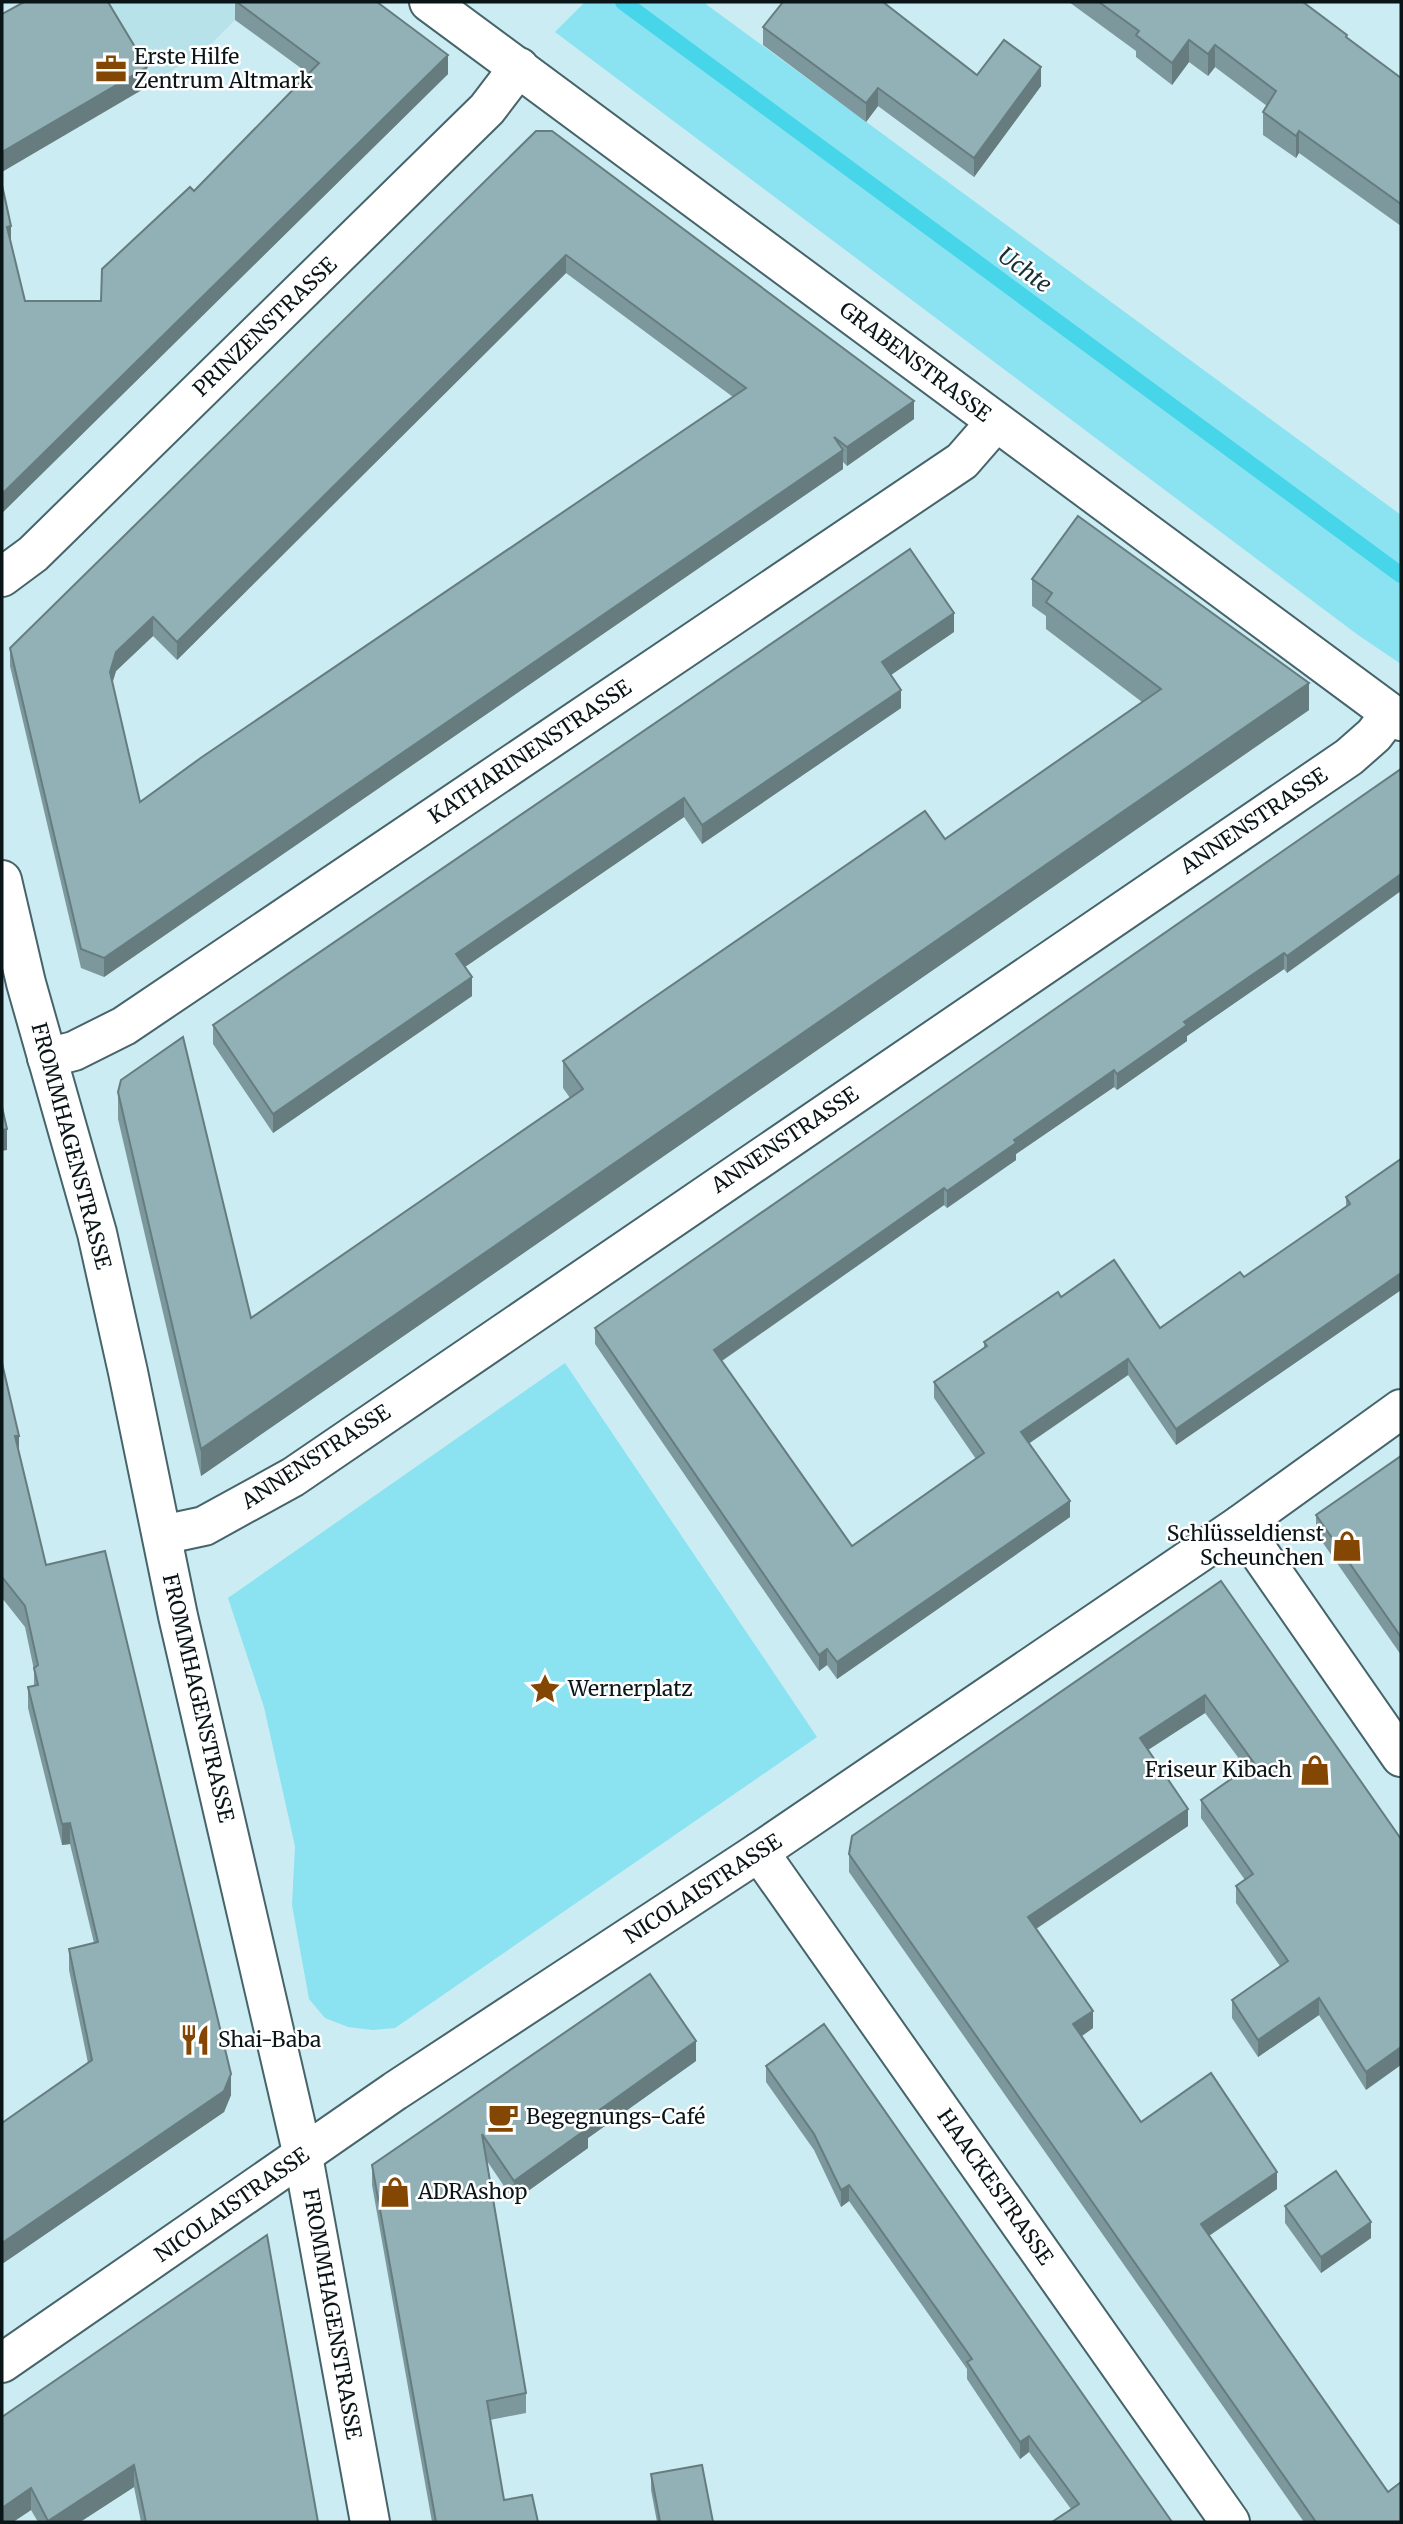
<svg xmlns="http://www.w3.org/2000/svg" width="1403" height="2524" viewBox="0 0 1403 2524" font-family="Merriweather,serif">
<style>
.built{fill:#b7e2e9}
.green{fill:#8be2f0}
.lines{fill:none;stroke-linecap:round;stroke-linejoin:round}
.stream{stroke:#46d5e9;stroke-width:16}
.minor-casing{stroke:#466469;stroke-width:42}
.minor{stroke:#fff;stroke-width:38}
.wall{fill:#7d989d;fill-rule:evenodd}
.shaded-wall{fill:#667c7f}
.building{fill:#91b1b6;stroke:#667c7f;stroke-width:2;fill-rule:evenodd}
.labels{text-anchor:middle;stroke-width:5;stroke-linejoin:round;paint-order:stroke}
.poi-label{font-size:21px;fill:#091517;stroke:#fff;text-anchor:start}
.street-label{font-size:21px;fill:#091517;stroke:#fff}
.water-label{font-size:23px;font-style:italic;fill:#182f33;stroke:#fff}
</style>
<rect width="100%" height="100%" fill="#cbecf2"/>
<path class="built" d="M58,2H248L235,20L204,51L80,126L20,23Z"/>
<g class="green">
<path d="M585,2H703L1401,515V664L1358,635L555,32Z"/>
<path d="M565,1363L817,1737L395,2028L373,2030L348,2027L325,2018L309,1999L292,1905L295,1846L264,1707L228,1598Z"/>
</g>
<g class="lines">
<path class="stream" d="M623,2L1401,575"/>
<defs>
<g id="minor">
<path d="M429,2L1401,721"/>
<path d="M2,577L33,554L487,109L519,67"/>
<path d="M2,880L26,983L97,1233L128,1372L178,1616L303,2156L370,2522"/>
<path d="M47,1058L74,1051L124,1026L962,461L996,422"/>
<path d="M1240,1525L1401,1757"/>
<path d="M162,1535L204,1526L293,1477L1349,757L1374,735L1390,714"/>
<path d="M759,1852L1230,2522"/>
<path d="M2,2363L395,2091L759,1852L1240,1525L1401,1409"/>
</g>
</defs>
<use href="#minor" class="minor-casing"/>
<use href="#minor" class="minor"/>
</g>
<g class="wall">
<path d="M235,2H377L448,74L2,513V185L11,244L25,301H101L194,191L309,74L235,20Z"/>
<path d="M1069,2H1303L1347,38L1401,78V226L1299,153L1296,158L1263,135V112L1267,106L1215,67L1208,76L1189,62L1172,85L1136,57V51Z"/>
<path d="M763,27L977,75L1041,86L974,177L878,106L866,122L763,45Z"/>
<path d="M536,131L914,419L847,466L843,462V469L104,977L81,968L10,666V648ZM566,273L733,397L140,802L112,683L116,671L153,636L177,660Z"/>
<path d="M1032,579L1309,710L201,1476L118,1119V1092L251,1318L570,1098L563,1088V1061L945,839L1142,702L1046,629V616L1032,606Z"/>
<path d="M954,632L891,675L901,708L702,844L684,817L465,967L472,996L273,1133L213,1044V1025Z"/>
<path d="M1401,769L1287,973L1284,969L1236,1002L1187,1036V1041L1117,1090L1114,1087L1016,1154V1160L947,1208L944,1205L722,1361L852,1546L976,1459L934,1398V1382L984,1348V1342L1061,1297L1160,1328L1244,1277L1346,1207V1197L1401,1159V1290L1176,1445L1128,1375L1029,1443L1070,1517L837,1679L827,1665L819,1671L595,1344V1328Z"/>
<path d="M2,1363L19,1452L46,1565L231,2095L224,2112L2,2264V2123L88,2063L69,1970V1949L94,1943L70,1844L62,1845L28,1708V1687L34,1686V1670L25,1627L2,1598Z"/>
<path d="M1401,1456V1655L1316,1533V1515Z"/>
<path d="M1221,1581L1401,1839L1366,2090L1319,2015L1258,2057L1232,2018V2000L1280,1966L1236,1903V1886L1245,1880L1201,1818V1800L1246,1768L1205,1713L1148,1750L1188,1826L1036,1929L1093,2028L1082,2036L1141,2122L1277,2189L1209,2236L1401,2522H1304L849,1872V1854Z"/>
<path d="M696,2061L588,2138V2148L514,2201L487,2161L526,2393V2413L490,2420L504,2500L538,2522H432L372,2185V2165Z"/>
<path d="M766,2066L1172,2522L1071,2509L1029,2452L1020,2459L967,2379V2369L849,2201L841,2207L814,2150L766,2082Z"/>
<path d="M1285,2206L1371,2238L1321,2273L1285,2223Z"/>
<path d="M2,2417L318,2522H141L134,2487L80,2522H38L31,2510L13,2522H2Z"/>
<path d="M651,2474L713,2522H657L651,2490Z"/>
</g>
<g class="shaded-wall">
<path d="M1189,40V62L1172,85V63Z"/>
<path d="M1215,45V67L1208,76V54Z"/>
<path d="M448,55V74L2,513V494Z"/>
<path d="M147,67V87L2,172V152Z"/>
<path d="M1041,67V86L974,177V158Z"/>
<path d="M878,88V106L866,122V103Z"/>
<path d="M1299,131V153L1296,158V136Z"/>
<path d="M11,226V245L7,227Z"/>
<path d="M566,255V273L177,660V642Z"/>
<path d="M914,401V419L847,466V447Z"/>
<path d="M843,450V469L104,977V958Z"/>
<path d="M954,613V632L882,681V662Z"/>
<path d="M153,617V636L116,671L110,691V672L116,652Z"/>
<path d="M1309,683V710L201,1476V1449Z"/>
<path d="M901,690V708L702,844V825Z"/>
<path d="M684,798V817L456,973V954Z"/>
<path d="M1401,874V891L1287,973V956Z"/>
<path d="M1284,953V969L1187,1036V1041L1117,1090V1074L1184,1022Z"/>
<path d="M472,977V996L273,1133V1114Z"/>
<path d="M1114,1070V1087L1016,1154V1160L947,1208V1191L1014,1140Z"/>
<path d="M7,1129V1150L2,1151V1130Z"/>
<path d="M944,1188V1205L714,1366V1350Z"/>
<path d="M1401,1273V1290L1176,1445V1429Z"/>
<path d="M1128,1359V1375L1021,1449V1432Z"/>
<path d="M15,1436H19V1457Z"/>
<path d="M1070,1501V1517L837,1679V1662Z"/>
<path d="M827,1649V1665L819,1671V1655Z"/>
<path d="M1205,1695V1713L1140,1755V1738Z"/>
<path d="M1188,1809V1826L1028,1934V1917Z"/>
<path d="M70,1823V1844L62,1845V1824Z"/>
<path d="M1319,1998V2015L1258,2057V2040Z"/>
<path d="M1093,2011V2028L1073,2042V2024Z"/>
<path d="M696,2041V2061L588,2138V2148L514,2201V2181L584,2121Z"/>
<path d="M1401,2047V2065L1366,2090V2072Z"/>
<path d="M231,2074V2095L224,2112L2,2264V2243Z"/>
<path d="M1277,2172V2189L1201,2241V2224Z"/>
<path d="M849,2185V2201L841,2207V2190Z"/>
<path d="M1371,2222V2238L1321,2273V2257Z"/>
<path d="M1029,2436V2452L1020,2459V2442Z"/>
<path d="M134,2465V2487L80,2522H48V2521Z"/>
<path d="M31,2488V2510L13,2522H2V2508Z"/>
</g>
<g class="building">
<path d="M24,2H108L147,67L2,152V14Z"/>
<path d="M237,2H377L448,55L2,494V185L11,226L7,227L25,301H101L102,269L190,187L194,191L319,63Z"/>
<path d="M783,2H883L977,75L1004,40L1041,67L974,158L878,88L866,103L763,27Z"/>
<path d="M1099,2H1303L1347,35L1346,37L1401,78V204L1299,131L1296,136L1263,112L1276,91L1215,45L1208,54L1189,40L1172,63L1136,35L1139,31Z"/>
<path d="M536,131H552L914,401L847,447L834,437L843,450L104,958L81,949L10,648ZM566,255L746,388L202,757L140,802L110,672L116,652L153,617L177,642Z"/>
<path d="M1078,516L1309,683L201,1449L118,1092L121,1080L183,1037L251,1318L583,1089L563,1061L640,1007L925,811L945,839L1161,689L1046,602L1052,593L1032,579Z"/>
<path d="M910,549L954,613L882,662L901,690L702,825L684,798L456,954L472,977L273,1114L213,1025Z"/>
<path d="M1401,769V874L1287,956L1284,953L1236,986L1184,1022L1187,1025L1117,1074L1114,1070L1014,1140L1016,1143L947,1191L944,1188L714,1350L852,1546L984,1453L934,1382L987,1346L984,1342L1058,1292L1061,1297L1114,1260L1160,1328L1240,1272L1244,1277L1350,1204L1346,1197L1401,1159V1273L1176,1429L1128,1359L1021,1432L1070,1501L837,1662L827,1649L819,1655L595,1328Z"/>
<path d="M2,1107L7,1129L2,1130Z"/>
<path d="M2,1363L19,1436H15L46,1565L105,1551L231,2074L224,2091L2,2243V2123L92,2060L69,1949L98,1942L70,1823L62,1824L28,1687L38,1685L34,1668L38,1665L25,1606L2,1577Z"/>
<path d="M1401,1456V1637L1316,1515Z"/>
<path d="M1221,1581L1401,1839V2047L1366,2072L1319,1998L1258,2040L1232,2000L1288,1961L1236,1886L1253,1874L1201,1800L1254,1763L1205,1695L1140,1738L1188,1809L1028,1917L1093,2011L1073,2024L1141,2122L1211,2073L1277,2172L1201,2224L1388,2492L1401,2482V2522H1316L849,1854L852,1836Z"/>
<path d="M650,1974L696,2041L584,2121L588,2128L514,2181L482,2134L526,2393L487,2401L504,2500L532,2495L538,2522H436L372,2165Z"/>
<path d="M824,2024L1172,2522H1052L1079,2504L1029,2436L1020,2442L967,2362L972,2359L849,2185L841,2190L814,2134L766,2066Z"/>
<path d="M1336,2171L1371,2222L1321,2257L1285,2206Z"/>
<path d="M267,2235L318,2522H146L134,2465L48,2521L31,2488L2,2508V2417Z"/>
<path d="M702,2465L713,2522H660L651,2474Z"/>
</g>
<defs>
<symbol id="office-bare" viewBox="-9 -9 18 18"><path d="M-6-3h4V-5.5h4V-3h4V5H-6ZM-1-4.5V-3h2v-1.5ZM-6 0V1H6V0Z" fill="#834703" stroke="#fff" stroke-width="2.5" paint-order="stroke"/></symbol>
<symbol id="shop-bare" viewBox="-9 -9 18 18"><path d="M-5-2.5h2.3a2.7 3.5 0 0 1 5.4 0H5L5.5 6h-11ZM-1.5-2.5h3a1.5 2.3 0 0 0-3 0Z" fill="#834703" stroke="#fff" stroke-width="2.5" paint-order="stroke"/></symbol>
<symbol id="sight-bare" viewBox="-9 -9 18 18"><path d="M0-6L1.8-2.2L6-1.7L2.9 1.2L3.7 5.4L0 3.3L-3.7 5.4L-2.9 1.2L-6-1.7L-1.8-2.2Z" fill="#834703" stroke="#fff" stroke-width="2.5" paint-order="stroke"/></symbol>
<symbol id="restaurant-bare" viewBox="-9 -9 18 18"><path d="M-5-6h1v4h1v-4h1v4h1v-4h1v5L-1.5 .5V6h-2V.5L-5-1ZM5-6V6H3V1.5H1.5Q1.5-4 5-6Z" fill="#834703" stroke="#fff" stroke-width="2.5" paint-order="stroke"/></symbol>
<symbol id="cafe-bare" viewBox="-9 -9 18 18"><path d="M-5.5-4.5H6V0H3Q3 3.5 0 3.5H-2.5Q-5.5 3.5-5.5 0ZM3-3.2v2h1.7v-2ZM-6 4.5H4V6H-6Z" fill="#834703" stroke="#fff" stroke-width="2.5" paint-order="stroke"/></symbol>
</defs>
<g fill-rule="evenodd">
<use href="#office-bare" x="89" y="47" width="44" height="44"/>
<use href="#shop-bare" x="1325" y="1524" width="44" height="44"/>
<use href="#sight-bare" x="523" y="1667" width="44" height="44"/>
<use href="#shop-bare" x="1293" y="1748" width="44" height="44"/>
<use href="#restaurant-bare" x="173" y="2018" width="44" height="44"/>
<use href="#cafe-bare" x="481" y="2095" width="44" height="44"/>
<use href="#shop-bare" x="373" y="2170" width="44" height="44"/>
</g>
<g class="labels">
<g class="poi-label">
<text x="134" y="64">Erste Hilfe<tspan x="134" dy="24">Zentrum Altmark</tspan></text>
<text x="1324" y="1541" text-anchor="end">Schlüsseldienst<tspan x="1324" dy="24">Scheunchen</tspan></text>
<text x="568" y="1696">Wernerplatz</text>
<text x="1292" y="1777" text-anchor="end">Friseur Kibach</text>
<text x="218" y="2047">Shai-Baba</text>
<text x="526" y="2124">Begegnungs-Café</text>
<text x="418" y="2199">ADRAshop</text>
</g>
<g class="street-label">
<text transform="translate(265 327) rotate(-44)" y="7">PRINZENSTRASSE</text>
<text transform="translate(915 362) rotate(37)" y="7">GRABENSTRASSE</text>
<text transform="translate(530 752) rotate(-34)" y="7">KATHARINENSTRASSE</text>
<text transform="translate(1254 821) rotate(-34)" y="7">ANNENSTRASSE</text>
<text transform="translate(785 1140) rotate(-34)" y="7">ANNENSTRASSE</text>
<text transform="translate(71 1146) rotate(75)" y="7">FROMMHAGENSTRASSE</text>
<text transform="translate(316 1457) rotate(-33)" y="7">ANNENSTRASSE</text>
<text transform="translate(198 1698) rotate(77)" y="7">FROMMHAGENSTRASSE</text>
<text transform="translate(703 1889) rotate(-33)" y="7">NICOLAISTRASSE</text>
<text transform="translate(995 2187) rotate(55)" y="7">HAACKESTRASSE</text>
<text transform="translate(232 2205) rotate(-35)" y="7">NICOLAISTRASSE</text>
<text transform="translate(332 2314) rotate(80)" y="7">FROMMHAGENSTRASSE</text>
</g>
<g class="water-label">
<text transform="translate(1025 270) rotate(36)" y="8">Uchte</text>
</g>
</g>
<rect width="1403" height="2524" fill="none" stroke="#091517" stroke-width="7"/>
</svg>
